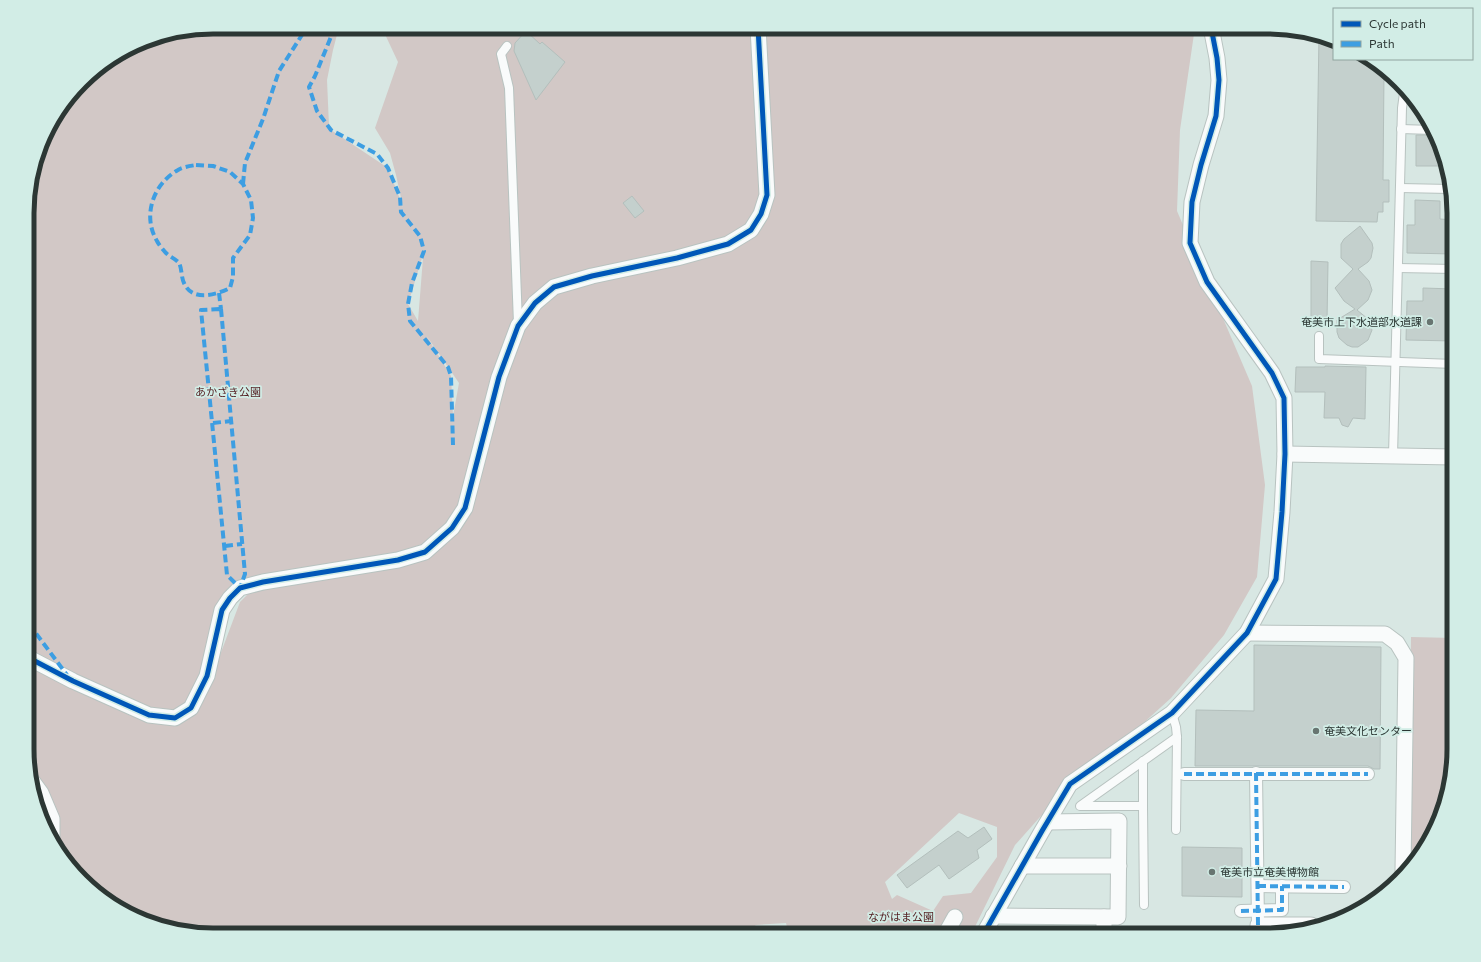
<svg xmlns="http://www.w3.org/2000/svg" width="1481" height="962" viewBox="0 0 1481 962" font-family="Commissioner,'Noto Sans JP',sans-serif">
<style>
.green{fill:#d2c8c6;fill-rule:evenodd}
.building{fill:#c4d0cd;stroke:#b3bfbc}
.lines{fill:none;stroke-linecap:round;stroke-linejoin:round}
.service-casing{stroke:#b8c3c0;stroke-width:10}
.pedestrian-casing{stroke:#b8c3c0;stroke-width:14}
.minor-casing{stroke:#b8c3c0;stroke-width:17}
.service{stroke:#f9fbfb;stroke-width:8}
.pedestrian{stroke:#f9fbfb;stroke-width:12}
.minor{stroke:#f9fbfb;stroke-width:15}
.quiet{stroke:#3d9ee2;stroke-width:4;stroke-dasharray:8 4;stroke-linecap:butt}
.cycleway-casing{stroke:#d2ede6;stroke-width:8}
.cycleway{stroke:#0057b8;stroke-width:5}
.poi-dot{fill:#687571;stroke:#d2ede6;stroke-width:1.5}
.labels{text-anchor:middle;stroke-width:3.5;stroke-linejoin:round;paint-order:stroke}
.poi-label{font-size:11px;fill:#2c3734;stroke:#d2ede6;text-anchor:start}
.park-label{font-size:11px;fill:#572326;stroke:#d2ede6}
.rim{fill:none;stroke:#2c3734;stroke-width:5}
</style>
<rect width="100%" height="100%" fill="#d8e7e3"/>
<g class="green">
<path d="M213,27H339L333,50L327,80L329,126L331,130L388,168L403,207L396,175L390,153L375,128L398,62L383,30L384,27H1195L1180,130L1177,211L1252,386L1265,485L1257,577L1224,635L1171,698L1040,817L1015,845L971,935H789L786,923L756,925L743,935H213L153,925L109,904L52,842L29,773V189L46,130L90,73L142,41ZM422,258H423L418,321L408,304ZM426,335L459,383L453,416L451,376ZM248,594L240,602L220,655L211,658L230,598ZM959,813L997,827V857L971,893L943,896L933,911L897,895L892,899L885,882Z"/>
<path d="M1411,637L1454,638V761L1444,809L1423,853L1408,866Z"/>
</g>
<g class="building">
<path d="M526,31L540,44L542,42L565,62L536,100L514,51L515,43Z"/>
<path d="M1319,35L1328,37L1334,40V59H1372L1384,72L1383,180H1389V202H1383V212H1378L1377,222L1316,221Z"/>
<path d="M1416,135H1434L1441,160V166H1416Z"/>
<path d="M632,196L644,211L635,218L623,203Z"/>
<path d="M1415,200L1440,201V219L1454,220V254L1407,253V225H1415Z"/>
<path d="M1360,226L1372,243L1373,248L1371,258L1368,262L1358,269L1369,281L1372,290L1368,300L1357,310L1368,319L1372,330L1368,340L1358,347H1352L1347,345L1339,338L1337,332V320L1355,309L1344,301L1335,288L1353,269L1341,258V244L1344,239Z"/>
<path d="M1311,261L1328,262L1327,321H1311Z"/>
<path d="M1423,288L1454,289V341L1406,340L1407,301H1423Z"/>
<path d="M1325,366L1366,367L1365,419L1353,418L1348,427L1342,425L1339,418H1324L1325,392H1295L1296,367H1325Z"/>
<path d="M1254,645L1381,647L1380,769H1374L1368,766H1195L1196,710L1254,711Z"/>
<path d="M984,827L992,839L977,850L979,858L949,879L939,865L907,888L897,875L958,831L968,838Z"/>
<path d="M1182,847L1242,848V897L1182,896Z"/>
</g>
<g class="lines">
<defs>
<g id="service">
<path d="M507,46L501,54L509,88L518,323"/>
<path d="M1401,129L1432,130"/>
<path d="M1400,188L1450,189"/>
<path d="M1398,268L1454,269"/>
<path d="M1319,336V359L1454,364"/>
<path d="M1393,456L1402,108L1404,93"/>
<path d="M1172,713L1176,727L1177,737L1176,830"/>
<path d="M1143,761V806"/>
<path d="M1144,905L1143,806H1080L1177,737"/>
</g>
<g id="pedestrian">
<path d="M1256,773L1258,925"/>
<path d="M1184,774H1368"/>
<path d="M1258,886L1344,887"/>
<path d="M1241,911L1282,910V886"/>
</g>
<g id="minor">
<path d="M1285,454L1454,457"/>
<path d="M1247,633L1385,634L1397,643L1406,658L1403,871"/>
<path d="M29,658L73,681L149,715L175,718L191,708L207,676L222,610L230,598L240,588L263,582L398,560L425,552L452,528L465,508L499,377L518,326L535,303L554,287L592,276L677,258L728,244L751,230L761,214L767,195L758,27"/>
<path d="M30,778L41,793L52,819V837L51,838"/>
<path d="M1022,866H1119"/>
<path d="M993,916L1118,917L1119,821L1048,822"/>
<path d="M945,935L955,917"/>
<path d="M983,935L1042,831L1070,784L1172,713L1247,633L1276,579L1282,512L1285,454L1284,398L1272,373L1207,282L1190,243L1192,202L1201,165L1216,116L1219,80L1217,58L1211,27"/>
<path d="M1104,935V917"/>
<path d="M1258,935V925H1311"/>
</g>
</defs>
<use href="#service" class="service-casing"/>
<use href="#pedestrian" class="pedestrian-casing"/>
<use href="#minor" class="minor-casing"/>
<use href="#service" class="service"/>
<use href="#pedestrian" class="pedestrian"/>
<use href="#minor" class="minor"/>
<g class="quiet">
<path d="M335,27L315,76L309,87L317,111L331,130L377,154L388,168L400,197L401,212L420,236L424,251L412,283L408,304L410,321L448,367L451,376L453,445"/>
<path d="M196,165L213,166L230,172L243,184L251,200L253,218L250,235L233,258V277L230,288C216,295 192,302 184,283C181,277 182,268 179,263C176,259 170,257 166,253C163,250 159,245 157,241C142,216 153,184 178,170C183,167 190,166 196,165Z"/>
<path d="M243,184L245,163L263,119L279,71L307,27"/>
<path d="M219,293L221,309"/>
<path d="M221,309L245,574L240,588L227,575L201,310Z"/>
<path d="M213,423L231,421"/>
<path d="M225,546L242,544"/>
<path d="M29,624L67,675"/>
<path d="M1256,773L1258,925"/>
<path d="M1184,774H1368"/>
<path d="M1258,886L1344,887"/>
<path d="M1241,911L1282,910V886"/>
</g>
<defs>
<g id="cycleway">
<path d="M29,658L73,681L149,715L175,718L191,708L207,676L222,610L230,598L240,588L263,582L398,560L425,552L452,528L465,508L499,377L518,326L535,303L554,287L592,276L677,258L728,244L751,230L761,214L767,195L758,27"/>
<path d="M983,935L1042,831L1070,784L1172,713L1247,633L1276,579L1282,512L1285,454L1284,398L1272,373L1207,282L1190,243L1192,202L1201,165L1216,116L1219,80L1217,58L1211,27"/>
</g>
</defs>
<use href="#cycleway" class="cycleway-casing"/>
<use href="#cycleway" class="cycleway"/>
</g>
<g class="poi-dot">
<circle cx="1430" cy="322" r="4"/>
<circle cx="1316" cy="731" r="4"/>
<circle cx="1212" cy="872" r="4"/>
</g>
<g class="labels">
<g class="poi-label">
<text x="1422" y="326" text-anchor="end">奄美市上下水道部水道課</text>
<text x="1324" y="735">奄美文化センター</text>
<text x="1220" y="876">奄美市立奄美博物館</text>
</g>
<g class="park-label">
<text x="228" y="396">あかざき公園</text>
<text x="901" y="921">ながはま公園</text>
</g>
</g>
<path d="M0 0H1481V962H0ZM213 34H1268A179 179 0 0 1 1447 213V749A179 179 0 0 1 1268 928H213A179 179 0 0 1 34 749V213A179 179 0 0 1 213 34Z" fill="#d2ede6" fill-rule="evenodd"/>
<path class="rim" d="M213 34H1268A179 179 0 0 1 1447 213V749A179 179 0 0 1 1268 928H213A179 179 0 0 1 34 749V213A179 179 0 0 1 213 34Z"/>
<rect x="1333" y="8" width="140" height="52" fill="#d2ede6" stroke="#90a49f"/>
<rect x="1341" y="21" width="20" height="6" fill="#0057b8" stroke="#90a49f"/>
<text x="1369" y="28" font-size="12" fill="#2c3734">Cycle path</text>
<rect x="1341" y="41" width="20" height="6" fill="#3d9ee2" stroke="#90a49f"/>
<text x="1369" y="48" font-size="12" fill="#2c3734">Path</text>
</svg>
